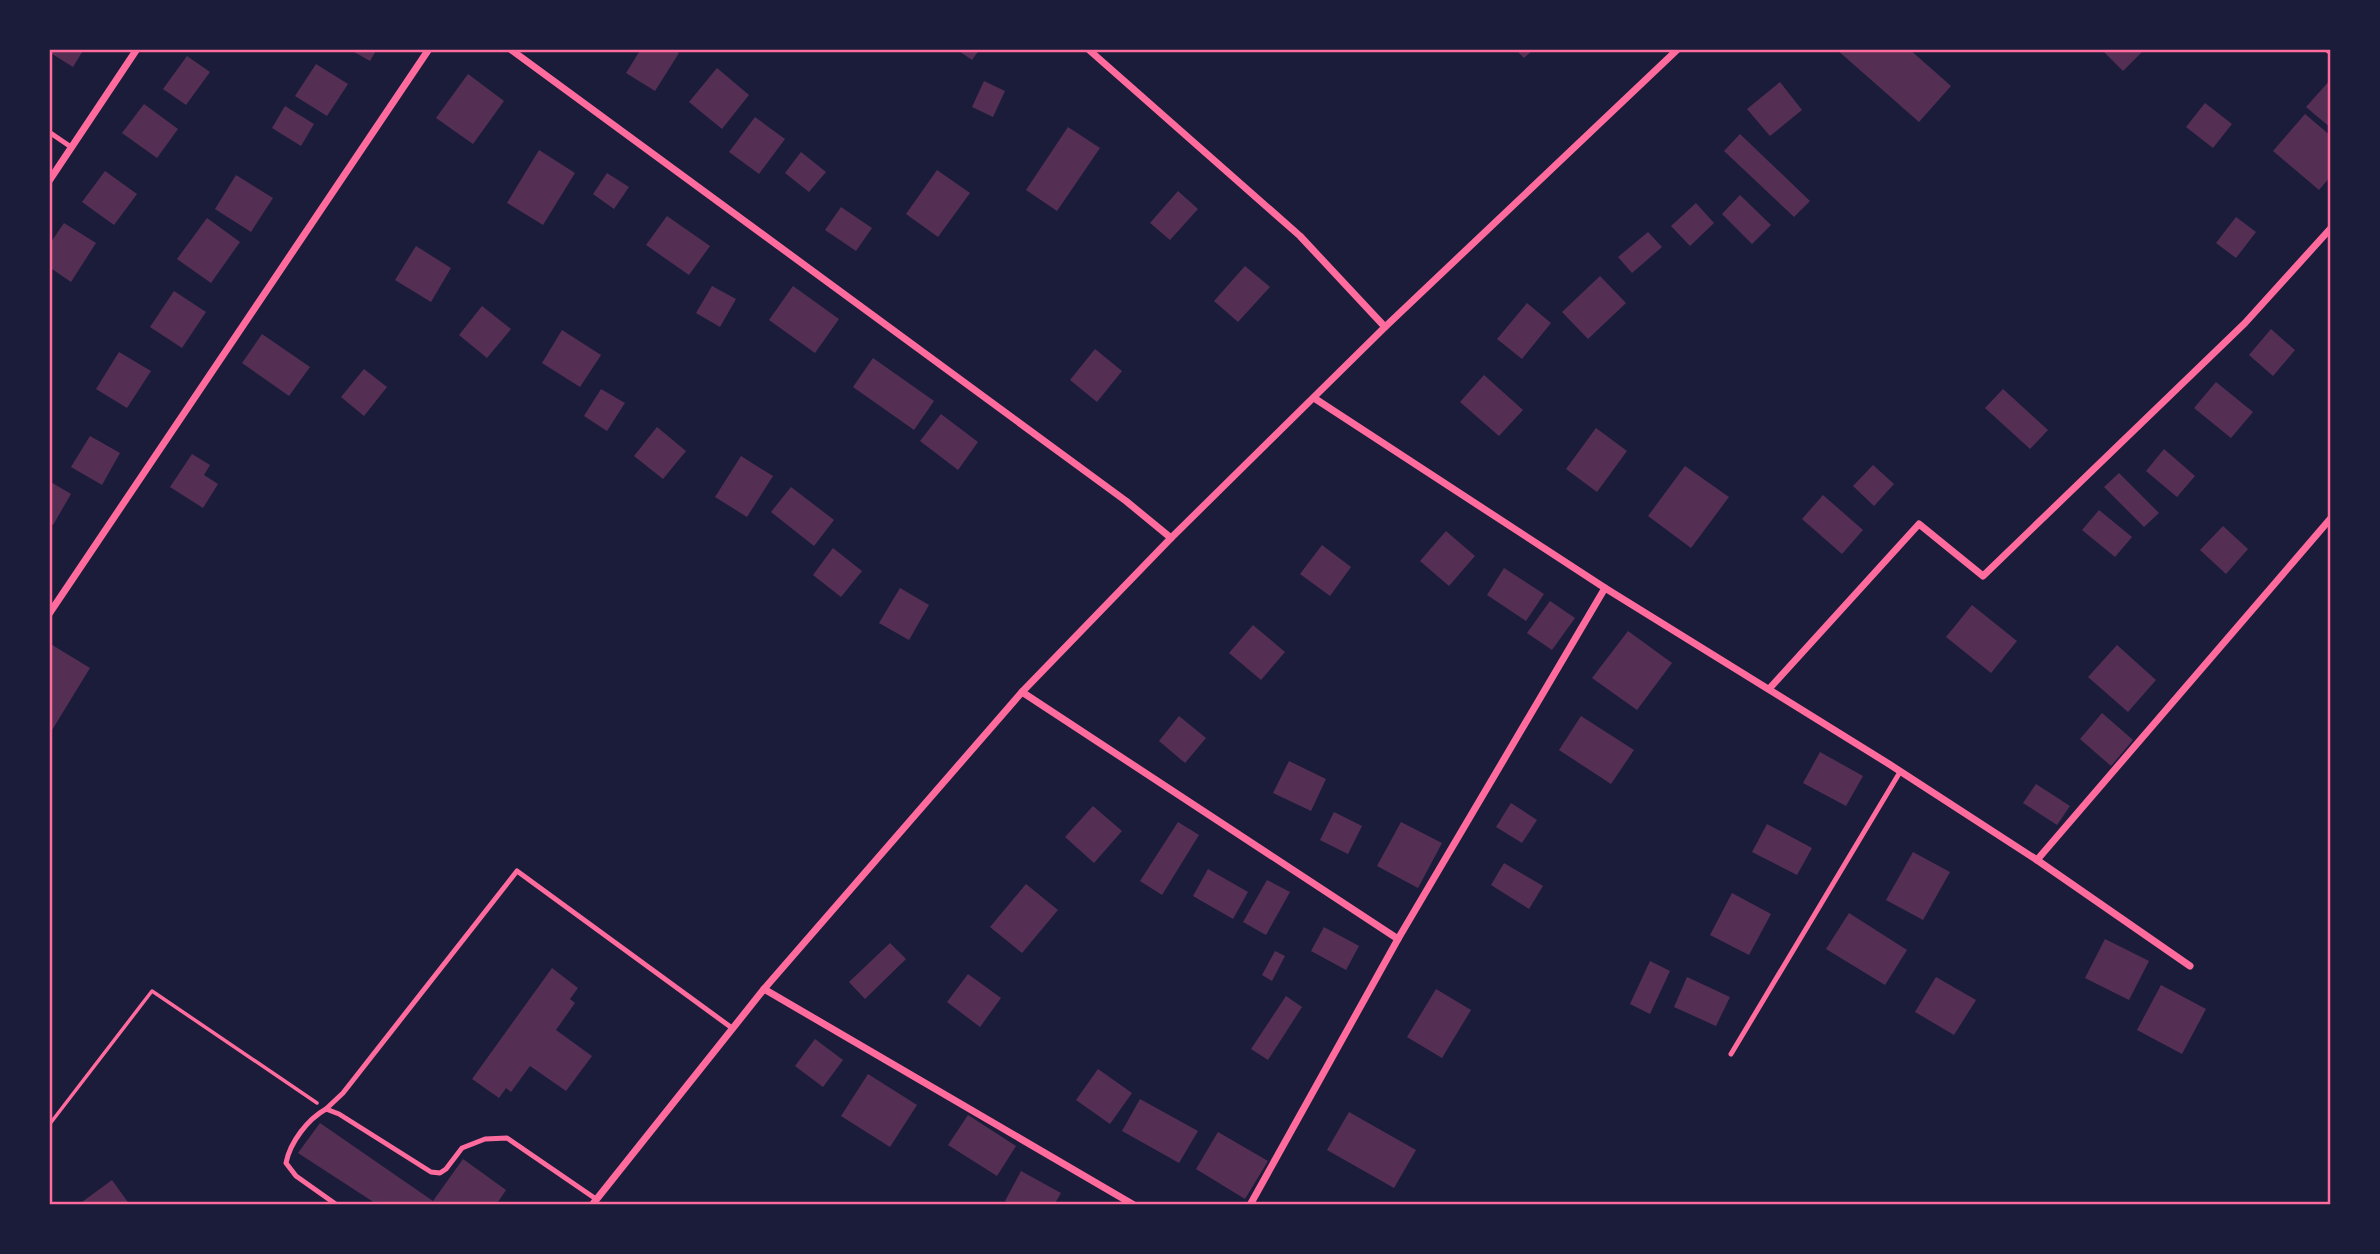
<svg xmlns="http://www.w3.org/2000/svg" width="2380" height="1254" viewBox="0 0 2380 1254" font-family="'Fira Sans',sans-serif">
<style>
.building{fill:#542f53}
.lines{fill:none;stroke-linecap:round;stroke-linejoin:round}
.path{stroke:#ff6b9d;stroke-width:3.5}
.service{stroke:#ff6b9d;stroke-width:5}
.minor{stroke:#ff6b9d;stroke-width:7}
.neatline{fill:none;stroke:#ff6b9d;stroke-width:2.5}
</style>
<rect width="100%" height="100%" fill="#1b1b3a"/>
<g class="building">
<path d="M49,49H84L73,67L49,52Z"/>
<path d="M349,49H377L370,61Z"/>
<path d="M641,49H673L679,53L655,91L626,73Z"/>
<path d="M956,49H980L972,60Z"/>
<path d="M1515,49H1534L1524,58Z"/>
<path d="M1836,49H1909L1951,86L1919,122Z"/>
<path d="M2101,49H2145L2123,71Z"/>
<path d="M187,56L210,72L186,105L163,89Z"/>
<path d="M316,64L348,84L327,116L295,96Z"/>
<path d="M717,68L749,95L722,129L689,102Z"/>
<path d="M468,74L504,101L473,144L436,118Z"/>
<path d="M2331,79V128L2306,107Z"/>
<path d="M984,81L1005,91L993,117L972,107Z"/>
<path d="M1780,82L1802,110L1770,136L1747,109Z"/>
<path d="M2205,103L2232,124L2213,148L2186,127Z"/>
<path d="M144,104L178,129L157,158L122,133Z"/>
<path d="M285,106L314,124L301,146L272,128Z"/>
<path d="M2305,114L2331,136V176L2319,190L2273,151Z"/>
<path d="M755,117L785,139L759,174L729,152Z"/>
<path d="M1068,127L1100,148L1057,211L1026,190Z"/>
<path d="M1740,134L1810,201L1794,217L1724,151Z"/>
<path d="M539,150L575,173L543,225L507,203Z"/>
<path d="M801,152L826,172L809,192L785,173Z"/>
<path d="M937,170L970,193L938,237L906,214Z"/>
<path d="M105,171L137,194L114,225L82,202Z"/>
<path d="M607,173L629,187L614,209L593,194Z"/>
<path d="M236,175L273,198L251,232L215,209Z"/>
<path d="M1178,191L1198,209L1170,240L1150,223Z"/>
<path d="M1740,195L1771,225L1752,244L1722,214Z"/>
<path d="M1696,203L1714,223L1690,246L1671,226Z"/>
<path d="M841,207L872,228L856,251L825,230Z"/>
<path d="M667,216L710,246L689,275L646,245Z"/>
<path d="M2236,217L2256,232L2236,258L2216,243Z"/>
<path d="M207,218L240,242L211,283L177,259Z"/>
<path d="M64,223L96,243L71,282L49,267V245Z"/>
<path d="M1648,232L1662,247L1632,273L1618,257Z"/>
<path d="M416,246L451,268L431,302L395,280Z"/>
<path d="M1245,266L1270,287L1238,322L1214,301Z"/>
<path d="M1600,276L1626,303L1588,339L1562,312Z"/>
<path d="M712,286L736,299L720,327L696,313Z"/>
<path d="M793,286L839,319L815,353L769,320Z"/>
<path d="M174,291L206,312L182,348L150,327Z"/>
<path d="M1527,303L1551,323L1522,359L1497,339Z"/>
<path d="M482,306L511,329L487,358L459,335Z"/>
<path d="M2271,329L2295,350L2273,376L2249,355Z"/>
<path d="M562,330L601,355L580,387L542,363Z"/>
<path d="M262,334L310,367L289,396L242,363Z"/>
<path d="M1095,349L1122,371L1097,402L1070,380Z"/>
<path d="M119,352L151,371L127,408L96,389Z"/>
<path d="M873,358L934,401L914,430L853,387Z"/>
<path d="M364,369L387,387L364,416L341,397Z"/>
<path d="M1484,375L1523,410L1499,436L1460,402Z"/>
<path d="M2216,382L2253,412L2231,438L2194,408Z"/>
<path d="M601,389L625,403L607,431L584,416Z"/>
<path d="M2003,389L2048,430L2030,449L1985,408Z"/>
<path d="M941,414L978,442L958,470L920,441Z"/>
<path d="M657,427L686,451L663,479L634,456Z"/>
<path d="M1596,428L1627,451L1597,492L1566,469Z"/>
<path d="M90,436L120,453L102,485L71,467Z"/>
<path d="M2164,449L2195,476L2177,497L2146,471Z"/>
<path d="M192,454L210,465L204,475L218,484L203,508L170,487Z"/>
<path d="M741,456L773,476L747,517L715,497Z"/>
<path d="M1873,465L1894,484L1874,506L1853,486Z"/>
<path d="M1685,466L1729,497L1691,548L1648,516Z"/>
<path d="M2119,473L2159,513L2144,527L2104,487Z"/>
<path d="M49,481L71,494L53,525L49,523Z"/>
<path d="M791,487L834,520L814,546L771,512Z"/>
<path d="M1823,495L1863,530L1842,554L1802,519Z"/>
<path d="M2099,510L2132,537L2115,557L2082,530Z"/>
<path d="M2223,526L2248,549L2226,574L2200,550Z"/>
<path d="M1446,531L1475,556L1449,586L1420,561Z"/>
<path d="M1322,545L1351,567L1330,596L1300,574Z"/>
<path d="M833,548L862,571L841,597L813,575Z"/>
<path d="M1504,568L1544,594L1526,621L1487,595Z"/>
<path d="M900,588L929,605L909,640L879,623Z"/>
<path d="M1550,601L1575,618L1552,650L1527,633Z"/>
<path d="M1972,605L2017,641L1991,673L1946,637Z"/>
<path d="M1253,625L1285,652L1261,680L1229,653Z"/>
<path d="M1628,631L1672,663L1637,710L1592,678Z"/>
<path d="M49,643L90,668L49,735Z"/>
<path d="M2117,645L2156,680L2128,712L2088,677Z"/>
<path d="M2102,713L2133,740L2111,766L2080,739Z"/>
<path d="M1179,716L1206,738L1185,763L1159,741Z"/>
<path d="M1581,716L1634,750L1611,784L1559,750Z"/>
<path d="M1820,752L1863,776L1846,806L1803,783Z"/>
<path d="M1289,761L1326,779L1311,811L1273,793Z"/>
<path d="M2036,784L2070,806L2057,825L2023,803Z"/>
<path d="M1511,803L1537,820L1522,843L1496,827Z"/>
<path d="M1093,806L1122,831L1094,863L1065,837Z"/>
<path d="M1334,812L1362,826L1348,854L1320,840Z"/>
<path d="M1178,822L1199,835L1162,895L1140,881Z"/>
<path d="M1401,822L1442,843L1418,888L1377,866Z"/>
<path d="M1767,824L1812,848L1797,875L1752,852Z"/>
<path d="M1913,852L1950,872L1923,920L1886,900Z"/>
<path d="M1504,863L1543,886L1529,909L1491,885Z"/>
<path d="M1208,869L1248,892L1233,919L1193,896Z"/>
<path d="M1267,880L1290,892L1266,935L1243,922Z"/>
<path d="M1026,884L1058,910L1022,953L990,927Z"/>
<path d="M1732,893L1771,914L1749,955L1710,935Z"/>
<path d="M1849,913L1907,950L1885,985L1826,949Z"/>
<path d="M1324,927L1359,946L1346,970L1311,951Z"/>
<path d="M2105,939L2149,961L2129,1000L2085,978Z"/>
<path d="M890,943L906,959L865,999L849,982Z"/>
<path d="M1275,951L1285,956L1272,981L1262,975Z"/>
<path d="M1650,961L1670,971L1650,1014L1630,1004Z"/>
<path d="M552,968L578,988L570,999L575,1003L556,1030L592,1056L566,1091L530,1066L511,1092L506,1088L499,1098L472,1079Z"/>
<path d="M968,974L1001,998L980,1027L947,1002Z"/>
<path d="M1687,977L1730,997L1716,1026L1674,1007Z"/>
<path d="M1936,977L1976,1000L1954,1035L1915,1012Z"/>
<path d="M2161,985L2206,1009L2182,1054L2137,1030Z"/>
<path d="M1436,989L1471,1010L1442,1058L1407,1037Z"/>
<path d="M1286,996L1302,1007L1268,1060L1251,1049Z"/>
<path d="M815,1039L843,1060L823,1087L795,1066Z"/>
<path d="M1098,1069L1132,1093L1110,1124L1076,1100Z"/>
<path d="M868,1074L917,1105L890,1147L841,1116Z"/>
<path d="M1140,1099L1198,1131L1179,1163L1122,1131Z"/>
<path d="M1349,1112L1416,1150L1394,1188L1327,1150Z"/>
<path d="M968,1115L1016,1146L997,1176L948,1145Z"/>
<path d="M320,1123L433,1201L463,1159L506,1190L496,1205H378L298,1153Z"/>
<path d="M1218,1132L1268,1161L1245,1199L1196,1169Z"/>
<path d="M1021,1171L1061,1193L1054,1205H1012L1005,1201Z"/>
<path d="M112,1180L130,1205H78Z"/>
</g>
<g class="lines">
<path class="path" d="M49,1125L152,991L317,1103"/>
<g class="service">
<path d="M2326,49L2331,53"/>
<path d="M49,132L71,147"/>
<path d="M1731,1054L1900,772"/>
<path d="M326,1109L343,1093L517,871L732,1028"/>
<path d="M337,1205L296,1176L286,1163C290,1142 308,1119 326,1109L339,1114L431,1172L440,1173L446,1169L462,1148L485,1139L507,1138L596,1199"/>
</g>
<g class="minor">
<path d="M510,49L1126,501L1171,538"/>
<path d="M1088,49L1300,236L1385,327"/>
<path d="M49,181L137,49"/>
<path d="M1314,398L1605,588L1889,764L2037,860L2190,966"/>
<path d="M49,614L429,49"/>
<path d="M1769,689L1919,524L1983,576L2245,323L2331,228"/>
<path d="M1022,692L1398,939"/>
<path d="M2037,860L2331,518"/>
<path d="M764,989L1134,1205"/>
<path d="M592,1205L764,989L1022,692L1171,538L1385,327L1678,49"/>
<path d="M1250,1205L1398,939L1605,588"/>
</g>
</g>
<rect width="2380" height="1254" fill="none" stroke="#1b1b3a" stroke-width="102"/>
<rect x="51" y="51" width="2278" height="1152" class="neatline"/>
</svg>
